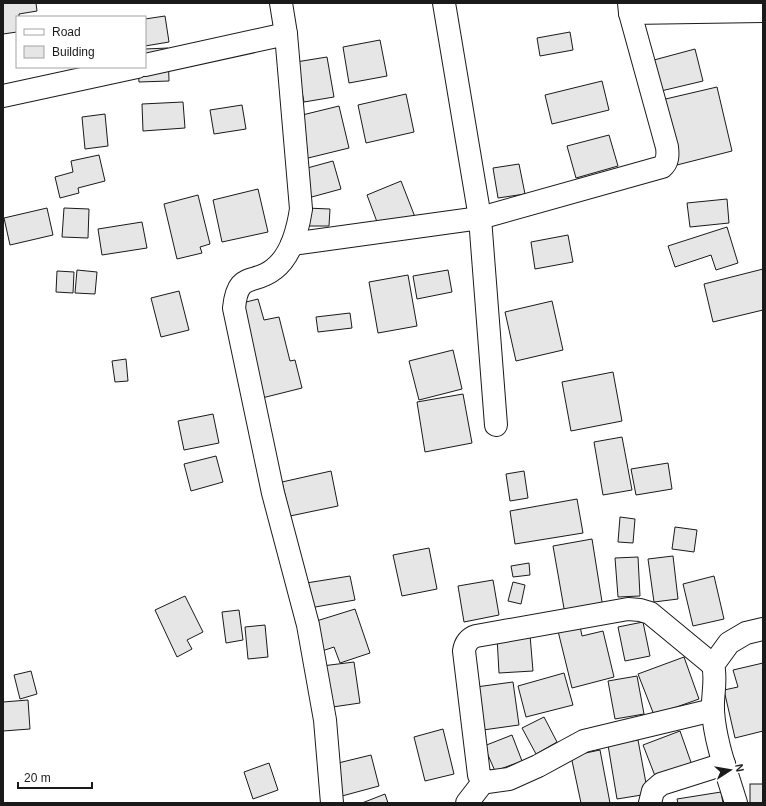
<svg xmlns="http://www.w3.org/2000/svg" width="766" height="806" viewBox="0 0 766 806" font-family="Arial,sans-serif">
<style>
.building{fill:#e6e6e6;stroke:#1a1a1a}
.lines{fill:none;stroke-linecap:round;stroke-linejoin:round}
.minor-casing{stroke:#1a1a1a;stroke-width:24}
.minor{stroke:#fff;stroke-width:22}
</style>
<rect width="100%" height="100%" fill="#fff"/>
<g class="building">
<path d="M3,3H36L37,11L19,14V17H17V32L3,34Z"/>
<path d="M165,16L169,42L145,46V19Z"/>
<path d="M570,32L573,50L540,56L537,38Z"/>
<path d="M380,40L387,76L349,83L343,47Z"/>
<path d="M168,48L169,81L139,82L138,67H145V49Z"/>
<path d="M695,49L703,81L661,91L654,60Z"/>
<path d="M327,57L334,97L304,102L296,62Z"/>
<path d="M602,81L609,110L552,124L545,95Z"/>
<path d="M717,87L732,151L673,166L657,101Z"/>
<path d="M406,94L414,132L366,143L358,105Z"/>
<path d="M183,102L185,128L143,131L142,104Z"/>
<path d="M242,105L246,129L214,134L210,110Z"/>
<path d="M339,106L349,148L300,160L290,118Z"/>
<path d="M105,114L108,146L85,149L82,117Z"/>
<path d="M609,135L618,166L576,178L567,146Z"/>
<path d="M99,155L105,181L78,188L79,193L60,198L55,177L73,172L71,161Z"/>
<path d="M333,161L341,189L308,198L300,170Z"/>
<path d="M519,164L525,194L498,198L493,168Z"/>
<path d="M401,181L415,217L380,230L367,195Z"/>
<path d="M258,189L268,232L222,242L213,200Z"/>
<path d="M198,195L210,244L200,247L202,253L177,259L164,204Z"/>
<path d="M727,199L729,223L690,227L687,203Z"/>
<path d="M47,208L53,235L10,245L4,218Z"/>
<path d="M64,208L89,209L88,238L62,237Z"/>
<path d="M306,208L330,209L329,226H306Z"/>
<path d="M142,222L147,248L102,255L98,229Z"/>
<path d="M727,227L738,263L716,270L711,255L675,267L668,246Z"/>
<path d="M568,235L573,262L535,269L531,242Z"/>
<path d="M763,269V310L713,322L704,284Z"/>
<path d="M77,270L97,272L95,294L75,293Z"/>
<path d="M448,270L452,292L417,299L413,276Z"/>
<path d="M57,271L74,272L73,293L56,292Z"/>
<path d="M408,275L417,326L378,333L369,282Z"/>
<path d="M179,291L189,330L161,337L151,298Z"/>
<path d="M258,299L264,320L279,317L290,361L295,360L302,388L262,398L238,304Z"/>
<path d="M552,301L563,350L516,361L505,312Z"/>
<path d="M350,313L352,328L318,332L316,317Z"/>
<path d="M453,350L462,389L419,400L409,361Z"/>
<path d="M126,359L128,381L115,382L112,361Z"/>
<path d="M613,372L622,421L571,431L562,382Z"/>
<path d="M463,394L472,443L425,452L417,402Z"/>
<path d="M213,414L219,443L184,450L178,421Z"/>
<path d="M622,437L632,490L603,495L594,442Z"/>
<path d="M216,456L223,482L191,491L184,464Z"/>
<path d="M668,463L672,489L636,495L631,469Z"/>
<path d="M331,471L338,506L290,516L282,482Z"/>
<path d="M524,471L528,498L510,501L506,474Z"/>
<path d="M577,499L583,533L515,544L510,511Z"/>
<path d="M620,517L635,519L633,543L618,542Z"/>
<path d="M675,527L697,530L694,552L672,549Z"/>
<path d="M592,539L603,608L565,614L553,546Z"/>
<path d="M429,548L437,589L402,596L393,555Z"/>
<path d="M673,556L678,599L654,602L648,559Z"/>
<path d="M638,557L640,596L618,597L615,558Z"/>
<path d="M529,563L530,575L513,577L511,566Z"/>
<path d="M350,576L355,600L304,609L300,584Z"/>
<path d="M714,576L724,619L693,626L683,584Z"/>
<path d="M493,580L499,615L464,622L458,586Z"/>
<path d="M513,582L525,585L521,604L508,601Z"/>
<path d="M185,596L203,632L187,640L192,649L177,657L155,610Z"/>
<path d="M355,609L370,653L340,663L334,647L319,652L310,623Z"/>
<path d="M239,610L243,640L226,643L222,612Z"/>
<path d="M643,622L650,656L625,661L618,627Z"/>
<path d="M265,625L268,657L248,659L245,627Z"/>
<path d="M580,626L582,636L603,631L614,677L572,688L558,631Z"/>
<path d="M530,635L533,671L499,673L497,637Z"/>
<path d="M684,657L699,699L654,715L638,674Z"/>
<path d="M354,662L360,703L319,709L314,667Z"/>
<path d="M763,663V731L735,738L724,690L738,687L733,670Z"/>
<path d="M31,671L37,694L20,699L14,675Z"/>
<path d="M564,673L573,705L526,717L518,686Z"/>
<path d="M637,676L644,714L615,719L608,681Z"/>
<path d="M513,682L519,725L483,730L476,687Z"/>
<path d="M28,700L30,729L3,731V702Z"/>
<path d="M544,717L557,742L536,754L522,728Z"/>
<path d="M443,729L454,774L425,781L414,737Z"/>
<path d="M680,731L693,768L657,781L643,745Z"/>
<path d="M512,735L522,761L495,771L484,746Z"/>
<path d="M638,740L648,794L617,799L608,745Z"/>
<path d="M600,750L610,803H581L571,756Z"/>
<path d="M371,755L379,786L342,796L334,764Z"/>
<path d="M269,763L278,790L253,799L244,772Z"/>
<rect x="750" y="784" width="13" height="19"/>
<path d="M721,792L723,803H678L677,799Z"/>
<path d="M385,794L388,803H362Z"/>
</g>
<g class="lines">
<defs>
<g id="minor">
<path d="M281,3L286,34L301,209C298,229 291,256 274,269C253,286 238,270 234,308L273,493L308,625L325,720L332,803"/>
<path d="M444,3L480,218L496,425"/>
<path d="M630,13L763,11"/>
<path d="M145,65L286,34"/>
<path d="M3,96L137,67"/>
<path d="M292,244L480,218L662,167C668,162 668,155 667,147L630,13L629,3"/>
<path d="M713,665L650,613L640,610L628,609L476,636C469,638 465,644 464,651L479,775L481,778L487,782L509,779L538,766L584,741L713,710"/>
<path d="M467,803L484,781"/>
<path d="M650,803L653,791L661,784L724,764"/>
<path d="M736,803C727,773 715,742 713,711C712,695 717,680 713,665L729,643L746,633L763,629"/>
</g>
</defs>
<use href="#minor" class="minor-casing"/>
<use href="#minor" class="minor"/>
</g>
<rect width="766" height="806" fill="none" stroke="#1a1a1a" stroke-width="8"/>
<rect x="16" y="16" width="130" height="52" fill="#ffffff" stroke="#a3a3a3"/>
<rect x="24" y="29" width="20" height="6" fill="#ffffff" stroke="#a3a3a3"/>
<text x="52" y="36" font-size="12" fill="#1a1a1a">Road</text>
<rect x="24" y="46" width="20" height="12" fill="#e6e6e6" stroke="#a3a3a3"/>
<text x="52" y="56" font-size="12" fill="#1a1a1a">Building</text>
<g transform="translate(730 770) rotate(78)" stroke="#ffffff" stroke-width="3" paint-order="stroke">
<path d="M0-3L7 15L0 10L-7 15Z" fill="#1a1a1a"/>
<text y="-6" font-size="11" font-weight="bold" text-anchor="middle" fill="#1a1a1a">N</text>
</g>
<path d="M18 782v6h74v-6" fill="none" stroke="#1a1a1a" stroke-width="2"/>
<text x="24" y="782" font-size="12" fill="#1a1a1a" stroke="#ffffff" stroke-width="3" paint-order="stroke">20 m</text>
</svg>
